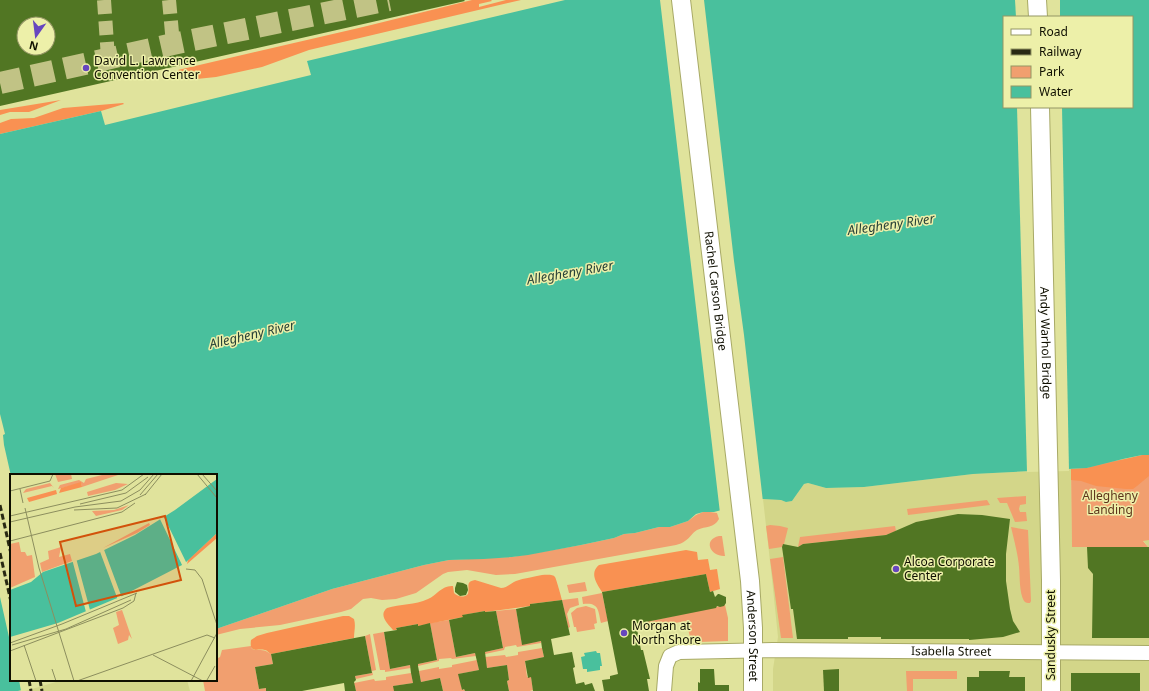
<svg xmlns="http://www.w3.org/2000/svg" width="1149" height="691" viewBox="0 0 1149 691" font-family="'Noto Sans',sans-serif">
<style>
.built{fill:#d3d689}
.green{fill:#f19f6f}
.forest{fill:#f99152}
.water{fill:#49c09d;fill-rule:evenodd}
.pier{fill:#e0e39c}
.building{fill:#517623;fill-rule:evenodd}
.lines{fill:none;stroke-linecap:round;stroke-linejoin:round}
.minor-tunnel{stroke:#c1c385;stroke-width:14;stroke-dasharray:14 7;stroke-linecap:butt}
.primary-tunnel{stroke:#c1c385;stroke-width:22;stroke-dasharray:22 11;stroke-linecap:butt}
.minor-casing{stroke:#a8aa66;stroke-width:16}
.tertiary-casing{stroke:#a8aa66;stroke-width:20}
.minor{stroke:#fff;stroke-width:14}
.tertiary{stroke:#fff;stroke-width:18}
.rail{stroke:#292913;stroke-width:3;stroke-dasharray:6 3;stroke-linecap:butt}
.poi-dot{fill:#6646bf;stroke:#edf0a9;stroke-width:1.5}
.labels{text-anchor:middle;stroke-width:3;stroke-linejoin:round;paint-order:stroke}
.poi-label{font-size:12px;fill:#0f0f00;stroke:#edf0a9;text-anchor:start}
.street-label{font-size:12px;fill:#0f0f00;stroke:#edf0a9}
.park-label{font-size:12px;fill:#5e341b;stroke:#edf0a9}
.water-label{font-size:13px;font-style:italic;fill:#274138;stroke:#edf0a9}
.inset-road{fill:none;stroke:#8c8e5e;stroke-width:1}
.view{fill:#d2520b;fill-opacity:0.15;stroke:#d2520b;stroke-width:2}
.inset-edge{fill:none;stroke:#0f0f00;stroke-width:2}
</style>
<rect width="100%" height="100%" fill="#e0e39c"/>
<g class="built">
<path d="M1071,469L1072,547H1148L1143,540H1149V691H773V669L778,637L772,579L763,499L781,500L786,502L792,501L804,484L808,483L826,488L864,487L973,474Z"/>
<path d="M55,680H187L190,691H18Z"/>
</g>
<g class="green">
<path d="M1149,455V540L1143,541L1148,547H1072L1071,469L1087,468L1102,463Z"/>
<path d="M1026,496V504L1020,505L1019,509L1020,512H1026L1027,521L1015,522L1007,503H1000L997,498Z"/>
<path d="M987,500L990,505L908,515L907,509Z"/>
<path d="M703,512H710L717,513L719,519C714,528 706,526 697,530C692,533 690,538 685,541C683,543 679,544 676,545L515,574L496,575L467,570L448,572L443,574L416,593L396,599L382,600L371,598L363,599L351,609L341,612L280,625L240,629L216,635V629L332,589L424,565L449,560L512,557L581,545L614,538L624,534L635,533L659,527H670L688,521L696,515Z"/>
<path d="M770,525L780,526L788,528L784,544H783L782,547L769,549L766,526Z"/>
<path d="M895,526L896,531L886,535L803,544L798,547L800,537Z"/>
<path d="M1011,527L1028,530L1031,601L1030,603C1027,603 1026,603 1024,601C1019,593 1020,576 1019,567C1018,554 1014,540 1011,527Z"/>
<path d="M719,536H722L725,556C711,557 702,540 719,536Z"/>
<path d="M783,557L793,638H781L770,559Z"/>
<path d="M585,582L587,591L569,593L567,585Z"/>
<path d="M602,593L608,621L601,623C598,610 599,602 583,604L582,597Z"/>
<path d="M578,598L579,605L570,608L567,614L570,627L568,628L562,600Z"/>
<path d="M725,605L728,618V641L699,642L692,640L690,637L686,621L637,630L636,624Z"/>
<path d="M586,606L595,609L597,623L594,624L595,629L577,632L576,627H574L571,613L577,608Z"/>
<path d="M516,609L522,644L541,641V643L517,647L516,645L505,647L504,650L485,654V652L503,648L496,611Z"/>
<path d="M449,620L456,657L475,653L476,656L452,659L451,658L439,659V661L418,666V664L437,660L430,623Z"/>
<path d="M384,632L390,669L410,665L411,668L385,672V670H380L373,634Z"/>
<path d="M370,634L376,670L372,671L373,675L356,679L355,676L372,673L365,636Z"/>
<path d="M251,646L252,649C261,651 263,648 271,654L273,664L255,667L259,689L266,688V691H205L203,680H216V659L220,657L222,650Z"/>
<path d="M542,648L544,657L525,661L527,677H531L533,690L530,691H509L507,681L509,680L507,665L487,668L485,657L505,655L506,657L518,655V652Z"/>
<path d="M477,660L479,670L459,674L462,690L464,689L465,691H443L440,678L421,682L419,671L439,667V669L452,667V665Z"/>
<path d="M906,671H957V679H913V691H907Z"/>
<path d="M411,673L413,683L394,686V691H356L354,683L374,679L375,681L386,680V677Z"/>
</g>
<g class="forest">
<path d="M472,0H491L492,1L479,4V7L506,0H521L309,50L262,67L216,77L187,80L178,70L363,27Z"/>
<path d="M61,100L29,112H10L0,115V110Z"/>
<path d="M123,103L124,104L101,111L0,134V123L11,119L34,118L63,108Z"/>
<path d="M1142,455H1149V476L1137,486L1133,489H1126L1096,486L1081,481L1071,480V469L1087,468Z"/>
<path d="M686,550L697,552L698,560L708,559L710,570L717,569L720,589L710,592L706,574L602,592C597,584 589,573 599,565Z"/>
<path d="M542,575C546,575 553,574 555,577C556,578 561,596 562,600L530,604V606L485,612V611L463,615V617L418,626V624L396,628L397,630H393C388,624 378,615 387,608C400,604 415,605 428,599C437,595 442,585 453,586L454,593C458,597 464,598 468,594C470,586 465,582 475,580L501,588C507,588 511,583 516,581C524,578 534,577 542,575Z"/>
<path d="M343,616H349L354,619C356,626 354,631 354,638L271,654C269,653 267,650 265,650C257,648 249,654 251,640L257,636L267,633Z"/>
</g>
<g class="water">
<path d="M565,0H1149V455H1142L1123,459L1087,468L973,474L864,487L826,488L808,483L804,484L792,501L786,502L781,500L763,499L714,512H703L696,514L688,521L670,527H659L635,533L624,534L614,538L581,545L528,555L512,557L484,559L449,560L424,565L332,589L216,629V475H11V680H55L18,691H0V134L101,111L105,125L311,75L307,61ZM1004,17H1132V107H1004Z"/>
<path d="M596,651L597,653H600L602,666H600V670L587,672V669H583L581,657L585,656L584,653Z"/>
</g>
<g class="pier">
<path d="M660,0H704L734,261L744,335L763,502L720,513Z"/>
<path d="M1015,0H1060V17H1016Z"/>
<path d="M1017,107H1062L1069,471L1027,472Z"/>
<path d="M0,414L5,434L3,435L4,445L11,476V646L0,597Z"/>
<path d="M19,680H57L56,682L25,691H21Z"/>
</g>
<g class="building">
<path d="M0,0H464L465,1L0,106ZM24,24H48V48H24Z"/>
<path d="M958,514L982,515L1010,519L1006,554V581L1010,609L1013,621L1020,632L1003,637L969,640V639H881V637H848V639H797L793,609H791L782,547L783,544L798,547L803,544L886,535L916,522Z"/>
<path d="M1087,547H1149V638H1092L1093,574L1088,568Z"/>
<path d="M706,574L710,592L713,591L715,597L718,594H719L726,597V603L724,606L720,607L717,606L716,608L636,624L641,650H643L650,679H647L649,691H604L602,680L610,679V676L618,674L602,592Z"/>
<path d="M457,582L463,583L467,585L468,590L466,595L460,596L455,592V588Z"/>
<path d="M562,600L570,635L551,639L554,655L572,652L575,667L573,668L576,684L584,682L585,685L592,683L595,691H533L531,677L528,678L525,661L544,657L542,648L541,641L522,645L516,609L530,606V604Z"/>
<path d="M485,611V612L496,611L503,648L485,652L487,668L507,665L509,680L507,681L509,691H465L464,689L462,690L458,674L479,670L475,653L456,657L449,620L463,617L462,615Z"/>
<path d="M430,623L437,660L418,664V666L421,682L440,678L443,691H394L393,686L413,683L411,673L410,665L390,669L384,632L397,630L396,628L418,624V626Z"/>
<path d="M365,636L372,673L355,676L356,680L354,682L356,691H345L344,683L302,691H266V688L259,689L255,667L273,664L271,654Z"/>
<path d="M700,669H714L715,685H729V691H698V682L700,683Z"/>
<path d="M839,669V691H824L823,670Z"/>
<path d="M979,671H1010L1009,677H1025V691H967V677H979Z"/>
<rect x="1071" y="673" width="69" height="18"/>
</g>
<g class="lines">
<g class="minor-tunnel">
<path d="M104,0L108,58"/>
<path d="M169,0L173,44"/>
</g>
<path class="primary-tunnel" d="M0,83L173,44L389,0"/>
<defs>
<g id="minor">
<path id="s1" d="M664,691L666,666L670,656L679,652L773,650L1149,653"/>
</g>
<g id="tertiary">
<path id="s2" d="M681,0L750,581L753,628V691"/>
<path d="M1037,0L1038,17"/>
<path id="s3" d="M1040,107L1051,580V691"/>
</g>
</defs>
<use href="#minor" class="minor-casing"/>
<use href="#tertiary" class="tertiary-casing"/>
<use href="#minor" class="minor"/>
<use href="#tertiary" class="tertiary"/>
<g class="rail">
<path d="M0,505L11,554"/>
<path d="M0,553L11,602"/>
<path d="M29,680L31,691"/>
<path d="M40,680L42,691"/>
</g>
</g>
<g class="poi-dot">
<circle cx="86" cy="68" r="4"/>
<circle cx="896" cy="569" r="4"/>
<circle cx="624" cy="633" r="4"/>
</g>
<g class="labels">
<g class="poi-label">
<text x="94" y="65">David L. Lawrence<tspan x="94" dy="14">Convention Center</tspan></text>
<text x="904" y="566">Alcoa Corporate<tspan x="904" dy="14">Center</tspan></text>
<text x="632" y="630">Morgan at<tspan x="632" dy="14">North Shore</tspan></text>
</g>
<g class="street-label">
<text dy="4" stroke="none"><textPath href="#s2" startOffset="293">Rachel Carson Bridge</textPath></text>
<text dy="4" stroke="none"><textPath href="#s3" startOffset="236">Andy Warhol Bridge</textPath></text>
<text transform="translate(1051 635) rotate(-90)" y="4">Sandusky Street</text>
<text dy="4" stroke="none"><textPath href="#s2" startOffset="640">Anderson Street</textPath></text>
<text dy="4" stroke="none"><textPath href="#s1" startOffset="318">Isabella Street</textPath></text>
</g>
<g class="park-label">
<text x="1110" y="500">Allegheny<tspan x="1110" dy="14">Landing</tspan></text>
</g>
<g class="water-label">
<text transform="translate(891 224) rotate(-8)" y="5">Allegheny River</text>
<text transform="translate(570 272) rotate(-10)" y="5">Allegheny River</text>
<text transform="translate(252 334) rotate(-13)" y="5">Allegheny River</text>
</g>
</g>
<g transform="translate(10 474)">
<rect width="207" height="207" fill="#e0e39c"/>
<path d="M45,0H61L62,5L48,8ZM96,0H111L72,13L71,9L48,15L50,11L69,6L74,9L76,5ZM40,9L44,14L42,12L13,19L16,15ZM106,9L118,10L105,16L78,22L77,18ZM119,31L112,36L86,42L82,37L104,36ZM139,49L140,51L127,59L93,74ZM9,68L11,78H15L17,82L22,81L25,103L0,114V70ZM51,73L49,83L60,80L62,87L32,98L30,89L39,85L38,77ZM112,136L122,165L119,161L118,166L108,170L103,154L109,151L106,138Z" fill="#f19f6f"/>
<path d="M71,8L72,13L49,19L51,14ZM46,16L47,20L19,28L17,24ZM207,59V64L177,90L178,86Z" fill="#f99152"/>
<path d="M207,5V59L174,90L112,122L48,149L0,163V116L21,108L33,98L86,80L125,61L165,36Z" fill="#49c09d"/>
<path d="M153,41L177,90L173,93L149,43ZM93,73L112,124L108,126L89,75ZM66,84L80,136L76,138L62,85Z" fill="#e0e39c"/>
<path class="inset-road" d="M187,0L207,24M192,0L207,17M10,15L13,29M0,17L40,7L43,0M130,21L148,0M135,21L152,0M70,30L116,19L138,3M15,34L29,94L64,207M64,36L107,34L136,20M112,38L125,29M0,42L112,16L134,0M0,48L65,33L111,27L130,16L144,0M0,67L112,38M176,95L185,96L192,105L207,151M0,169L52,150L127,119M2,171L56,155L121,126M14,171L26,207M0,177L113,134L124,127L126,119M143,181L193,207M42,195L46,207M197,206L205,192M67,207L197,161L205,164M181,207L207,159"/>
<path class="view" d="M155,42L171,106L66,132L50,68Z"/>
<rect width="207" height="207" class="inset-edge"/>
</g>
<rect x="1003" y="16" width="130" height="92" fill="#edf0a9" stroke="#949665"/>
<rect x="1011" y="29" width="20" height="6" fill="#ffffff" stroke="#949665"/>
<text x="1039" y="36" font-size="12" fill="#0f0f00">Road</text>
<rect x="1011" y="49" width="20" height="6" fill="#292913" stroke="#949665"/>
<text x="1039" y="56" font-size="12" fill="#0f0f00">Railway</text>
<rect x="1011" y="66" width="20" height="12" fill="#f19f6f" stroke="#949665"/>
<text x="1039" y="76" font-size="12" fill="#0f0f00">Park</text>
<rect x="1011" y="86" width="20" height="12" fill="#49c09d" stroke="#949665"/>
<text x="1039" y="96" font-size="12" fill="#0f0f00">Water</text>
<g transform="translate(36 36) rotate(194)"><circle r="19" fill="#edf0a9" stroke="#949665"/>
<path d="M0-3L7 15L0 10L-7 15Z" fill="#6646bf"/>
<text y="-6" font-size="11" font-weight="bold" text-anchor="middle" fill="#0f0f00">N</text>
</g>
</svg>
